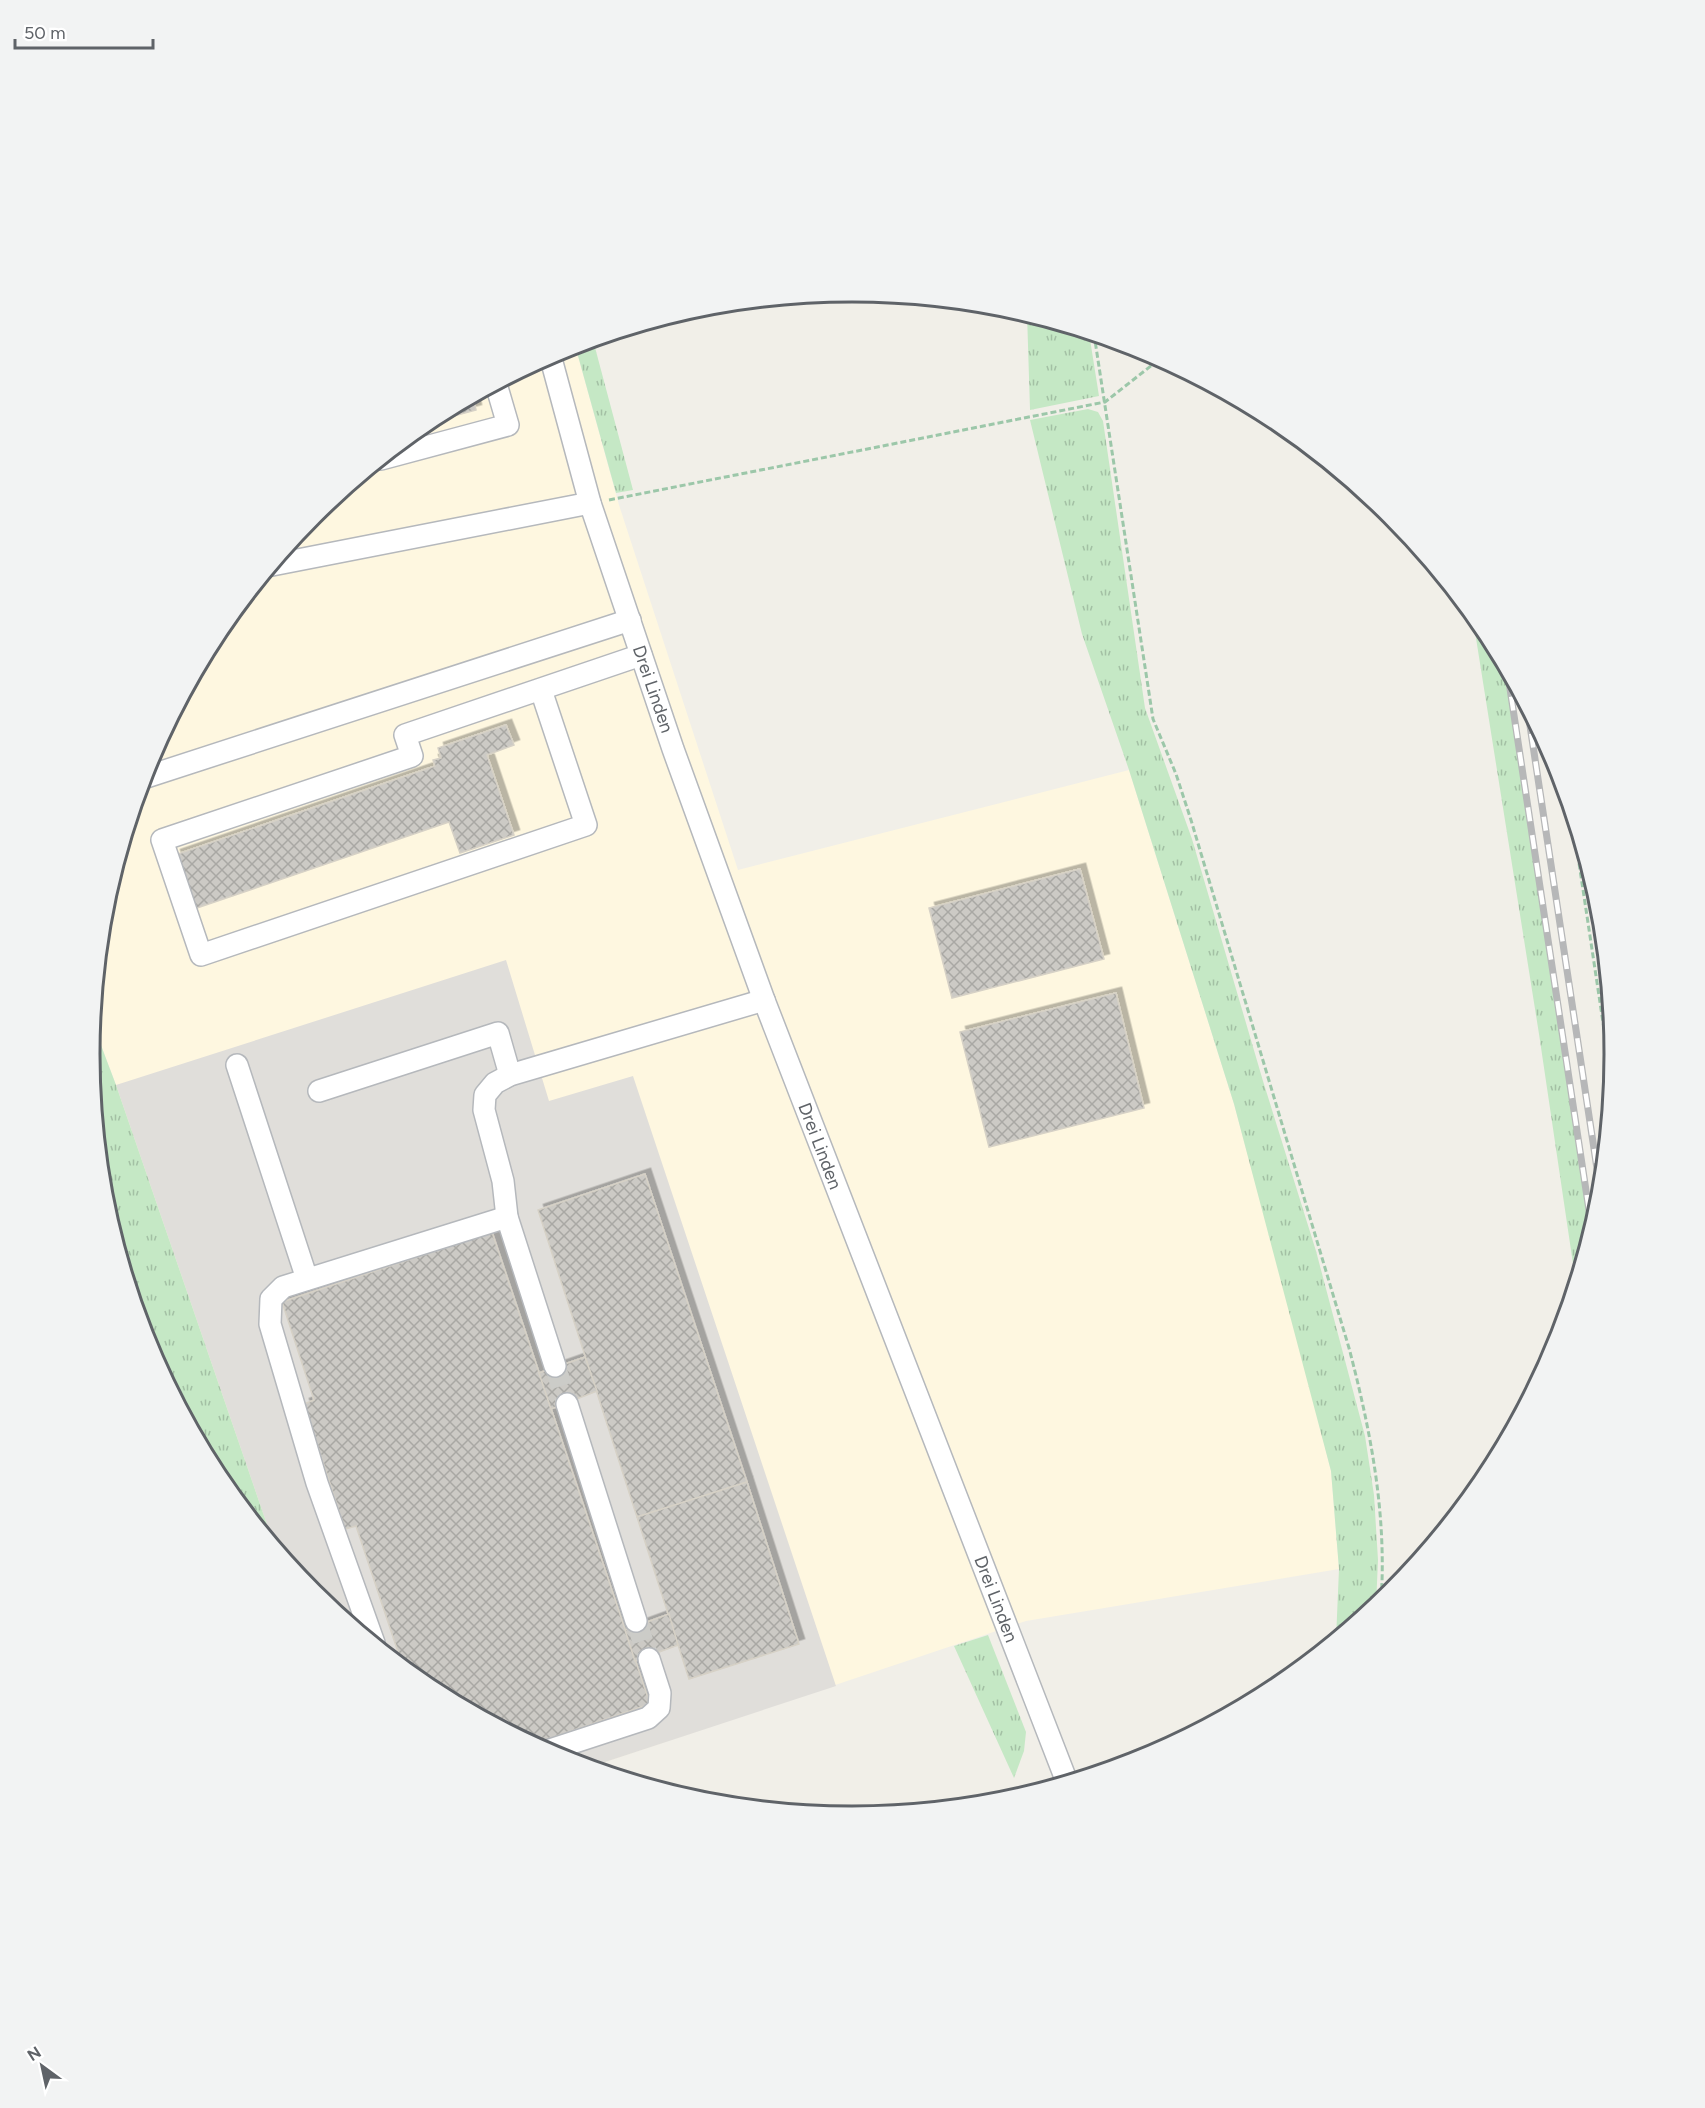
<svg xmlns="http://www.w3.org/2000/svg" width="1705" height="2108" viewBox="0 0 1705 2108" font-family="Figtree,sans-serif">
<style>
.commercial{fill:#fef7e0}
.industrial{fill:#e0deda}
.grass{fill:url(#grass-tufts)}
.building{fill:url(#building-cross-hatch);stroke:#d6d1c6;stroke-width:1.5;filter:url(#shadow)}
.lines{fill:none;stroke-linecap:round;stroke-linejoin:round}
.minor-tunnel{stroke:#ccccc8;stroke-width:21;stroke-dasharray:21 10;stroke-linecap:butt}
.minor-casing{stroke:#b5b8bc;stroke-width:24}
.path{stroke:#9cc7a9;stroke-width:3;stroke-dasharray:6 3;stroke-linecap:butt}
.minor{stroke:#fff;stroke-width:21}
.rail-casing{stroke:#b6b7b8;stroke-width:7}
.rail{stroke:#fff;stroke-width:4.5;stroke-dasharray:14;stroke-linecap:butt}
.labels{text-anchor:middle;stroke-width:4.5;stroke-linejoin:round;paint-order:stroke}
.street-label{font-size:18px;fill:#5f6368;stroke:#fff}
.rim{fill:none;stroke:#5f6368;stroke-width:3}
</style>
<defs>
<pattern id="grass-tufts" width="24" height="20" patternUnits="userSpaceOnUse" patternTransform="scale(1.5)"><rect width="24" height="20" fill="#c5e8c5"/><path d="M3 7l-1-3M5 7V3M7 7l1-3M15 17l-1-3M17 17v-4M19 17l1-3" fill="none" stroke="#a3c0a4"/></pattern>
<pattern id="building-cross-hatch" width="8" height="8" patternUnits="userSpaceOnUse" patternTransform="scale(1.5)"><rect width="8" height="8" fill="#cccac5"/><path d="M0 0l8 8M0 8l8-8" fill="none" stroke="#a9a8a4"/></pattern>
<filter id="shadow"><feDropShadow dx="5.5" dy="-5.5" stdDeviation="0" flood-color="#0004"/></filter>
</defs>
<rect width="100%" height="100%" fill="#f1efe8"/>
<path class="commercial" d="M575,345L619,505L738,870L1129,770L1234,1104L1305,1368L1331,1471L1339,1569L1026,1621L590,1767L560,1758L429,1688L313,1593L274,1545L116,1085L93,1024L105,905L148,762L219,630L314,515L429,420L561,349Z"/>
<path class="industrial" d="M506,960L549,1101L633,1076L836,1686L590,1767L560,1758L429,1688L313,1593L274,1545L116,1085Z"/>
<g class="grass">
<path d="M1027,314L1089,333L1099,396L1030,410Z"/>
<path d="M593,340L633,490L616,493L575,345Z"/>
<path d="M1088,409L1098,412L1103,421L1145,708L1192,839L1263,1081L1316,1251L1365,1436L1374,1495L1378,1560L1376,1606L1336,1639L1339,1569L1331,1471L1234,1104L1129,770L1082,634L1030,420Z"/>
<path d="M1472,613L1487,631L1504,662L1590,1236L1576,1284L1539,1034Z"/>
<path d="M93,1024L116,1085L274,1545L218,1477L167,1382L104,1197L90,1054Z"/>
<path d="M988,1635L1026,1732L1024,1751L1014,1778L954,1646Z"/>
</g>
<g class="building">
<path d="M473,397L476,410L424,424L429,420Z"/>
<path d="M506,725L514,745L487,755L514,835L460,853L449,822L194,909L175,855L435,766L433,760L441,758L438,748Z"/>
<path d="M1080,869L1104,959L952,998L929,908Z"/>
<path d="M1116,993L1144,1108L989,1147L960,1032Z"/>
<path d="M645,1174L747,1482L637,1517L538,1210Z"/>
<path d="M492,1232L650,1704L533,1744L429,1688L403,1667L356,1526L345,1529L304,1404L314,1400L282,1302Z"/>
<path d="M585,1357L597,1391L551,1409L539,1373Z"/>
<path d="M747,1482L799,1644L689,1679L637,1517Z"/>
<path d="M669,1614L678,1645L635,1661L625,1630Z"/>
</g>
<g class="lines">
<g class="minor-tunnel">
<path d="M555,1366L567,1404"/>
<path d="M636,1621L649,1659"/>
</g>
<defs>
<g id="minor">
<path d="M550,355L590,503L673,749L764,1000L1067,1782"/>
<path d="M381,459L508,425L496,384"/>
<path d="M272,565L590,503"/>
<path d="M541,690L586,825L201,955L162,840L412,756L405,735L641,655"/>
<path d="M143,778L630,620"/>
<path d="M237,1065L307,1279"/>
<path d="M319,1091L498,1033L510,1075"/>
<path d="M555,1366L507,1217L503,1181L484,1110L485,1095L495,1083L510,1075L764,1000"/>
<path d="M567,1404L636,1621"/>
<path d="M374,1643L317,1483L270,1324L271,1299L283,1287L507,1217"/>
<path d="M547,1751L648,1718L659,1708L660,1693L649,1659"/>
</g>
</defs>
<use href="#minor" class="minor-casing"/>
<g class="path">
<path d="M1094,334L1153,719L1176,774L1191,820L1349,1348C1371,1432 1387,1515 1381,1602"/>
<path d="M609,500L1105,402L1161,358"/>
<path d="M1571,810L1612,1082"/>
</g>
<use href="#minor" class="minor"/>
<defs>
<g id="rail">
<path d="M1507,669L1592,1230"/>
<path d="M1527,706L1601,1195"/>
</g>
</defs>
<use href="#rail" class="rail-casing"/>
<use href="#rail" class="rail"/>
</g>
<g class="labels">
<g class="street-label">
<text transform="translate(653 689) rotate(71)" y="6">Drei Linden</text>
<text transform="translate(820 1146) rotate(69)" y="6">Drei Linden</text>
<text transform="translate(996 1599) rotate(69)" y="6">Drei Linden</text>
</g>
</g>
<path d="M0 0H1705V2108H0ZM100 1054a752 752 0 1 1 1504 0a752 752 0 1 1-1504 0Z" fill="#f2f3f3" fill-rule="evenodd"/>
<path class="rim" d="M100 1054a752 752 0 1 1 1504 0a752 752 0 1 1-1504 0Z"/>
<g transform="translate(42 2066) rotate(327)" stroke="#ffffff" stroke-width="4.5" paint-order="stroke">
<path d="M0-4.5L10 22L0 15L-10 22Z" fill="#5f6368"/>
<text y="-9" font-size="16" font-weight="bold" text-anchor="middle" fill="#5f6368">N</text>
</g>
<path d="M15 39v9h138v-9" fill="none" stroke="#5f6368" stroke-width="3"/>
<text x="24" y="39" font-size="18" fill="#5f6368" stroke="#ffffff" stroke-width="4.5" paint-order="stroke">50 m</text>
</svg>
